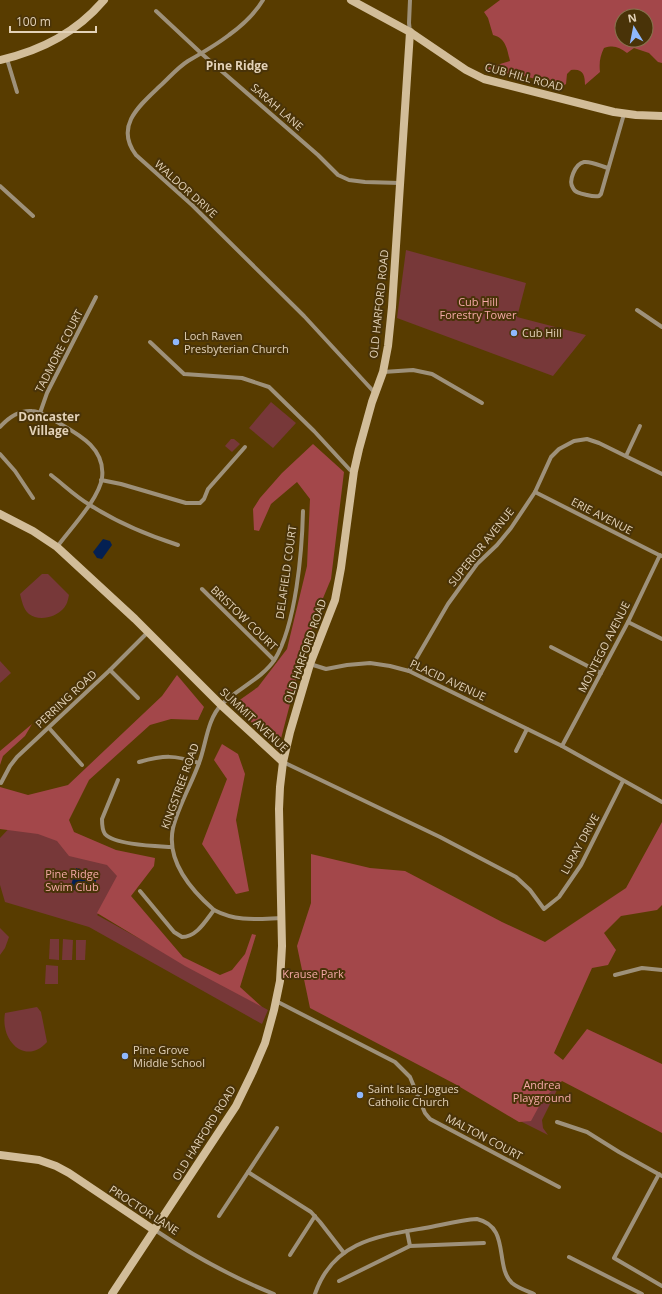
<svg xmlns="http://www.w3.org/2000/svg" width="662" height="1294" viewBox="0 0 662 1294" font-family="'Open Sans',sans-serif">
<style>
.green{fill:#773839}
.forest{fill:#a3474a;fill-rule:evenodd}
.water{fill:#042052}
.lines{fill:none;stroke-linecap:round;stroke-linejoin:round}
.street{stroke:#9e917a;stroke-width:4}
.secondary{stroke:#d2bd99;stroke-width:8}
.poi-dot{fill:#8fb8fd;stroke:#493308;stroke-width:1.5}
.labels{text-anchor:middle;stroke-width:4;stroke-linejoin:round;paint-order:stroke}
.street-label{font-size:11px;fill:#e3d2b8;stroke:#493308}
.park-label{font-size:11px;fill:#f5a9a7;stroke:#493308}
.poi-label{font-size:11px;fill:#e3d2b8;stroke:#493308;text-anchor:start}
.neighbourhood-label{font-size:12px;font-weight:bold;fill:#e3d2b8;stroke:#493308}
</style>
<rect width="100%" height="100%" fill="#583c00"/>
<g class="green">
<path d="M406,250L526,283L517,317L586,335L553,376L397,318Z"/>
<path d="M271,402L296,423L273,448L249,428Z"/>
<path d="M231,439H234L240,444L232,452L225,446Z"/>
<path d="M42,574H48L69,595C68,600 67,605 63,609C56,617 39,622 29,614C23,609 22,601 20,594Z"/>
<path d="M0,661L11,673L0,683Z"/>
<path d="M15,822L147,860L97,915L268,1010L262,1024L89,927L5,902L0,885V838Z"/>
<path d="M0,928L9,937L5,948L0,955Z"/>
<path d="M50,939H59V960L49,959Z"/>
<path d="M63,939L73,940L72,960H62Z"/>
<path d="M76,940H86L85,960H76Z"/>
<path d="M46,965L58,966V984H45Z"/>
<path d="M37,1007L41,1012L47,1042C27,1065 0,1043 5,1013Z"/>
<path d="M537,1072L560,1084L542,1120L543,1128L548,1135L516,1119Z"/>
</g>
<g class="forest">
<path d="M500,0H662V63L658,62L649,53L634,48L627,53C619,47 614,45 604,48C600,56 599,63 600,72L585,85C585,75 583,68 571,70L567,74L566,84L563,86L524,76L491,71L487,68L510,61C507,49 506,38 493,35L488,18L484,12ZM622,16H646V40H622Z"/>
<path d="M313,444L344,472L331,579L316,615L297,677L278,750L234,704L258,687L287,649L307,566L310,499L297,482L271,504L259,531L254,530L253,509L260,498L282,473Z"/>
<path d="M177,675L204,707L198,720L171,719L150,725L89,780L69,820L74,832L116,850L155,858L154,866L131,896L183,957L220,975L232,970L245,954L252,934L256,935L240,987L262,1007L185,966L97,913L117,876L107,865L69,856L57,841L38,834L0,829V787L28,795L68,785L162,696Z"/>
<path d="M32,724L25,736L3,756L0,765V751Z"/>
<path d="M222,744L238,754L245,774L236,820L249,891L236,894L202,844L227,779L214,760Z"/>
<path d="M662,822V905L657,910L621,916L604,933L616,950L608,965L592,968L554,1053L563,1060L587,1029L662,1064V1133L562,1081L543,1099L531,1121L519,1122L455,1084L310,1008L297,946L311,903V854L370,868L405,871L502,922L545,942L626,888Z"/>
</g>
<g class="water">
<path d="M103,539L110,541L112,545L102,559L97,558L93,552Z"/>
<path d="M76,868L98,875L94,887L81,882L78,891L70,889Z"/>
</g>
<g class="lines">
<g class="street">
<path d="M263,0C254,15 243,25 229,35C216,45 202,53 188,61C177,68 169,78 160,86C140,105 114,126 136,155L192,205L304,316L375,393"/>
<path d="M410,0L409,23L410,32"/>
<path d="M156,11L202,54L318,155L338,175L349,180L365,182L400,183"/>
<path d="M7,59L17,92"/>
<path d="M608,168C601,166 591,161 584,162C575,164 568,181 573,188C575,193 582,194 587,195C591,196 595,197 599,196L601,194L624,114"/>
<path d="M0,186L33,216"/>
<path d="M637,310L662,327"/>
<path d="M150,342L184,374L242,378L269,387L314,431L350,470H354"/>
<path d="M383,372L413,370L432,374L482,403"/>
<path d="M40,413L47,393L96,297"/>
<path d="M0,427C8,418 19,410 32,411C41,411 49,418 57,422C78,434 106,448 102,478C99,499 70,529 57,547"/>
<path d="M0,454L15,471L33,498"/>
<path d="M626,456L640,426"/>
<path d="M51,475C64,485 76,497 90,505C118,523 147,535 178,545"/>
<path d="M101,480L121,484L186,503H200L204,499L208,489L245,447"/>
<path d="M535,492L661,556"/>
<path d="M202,589L274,660"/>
<path d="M628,622L662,639"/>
<path d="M551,647L601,673"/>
<path d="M310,664L326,669L347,665L370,663L390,666L409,671L562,746L662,802"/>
<path d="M110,670L138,698"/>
<path d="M409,671L448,604L477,564L497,545L511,528L535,492L551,457L559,449L574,441L587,439L599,443L662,474"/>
<path d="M49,728L82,765"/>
<path d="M562,746L628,622L660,555"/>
<path d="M516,751L527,729"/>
<path d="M139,762C165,755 174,755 199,763"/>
<path d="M283,762L440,837L516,877L530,890L544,909L559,897L581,865L623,781"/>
<path d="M118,780L102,819C102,824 102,830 105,834C115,845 156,846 171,847"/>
<path d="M1,783L10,766L17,757L110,670L148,632"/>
<path d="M140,891L174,932L182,937C197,937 206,920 214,910C237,922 257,919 281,918"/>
<path d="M214,910C191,890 166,861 173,828C178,807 192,783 199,763C206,745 207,719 222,704C237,689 263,678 275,659C296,624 302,552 303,511"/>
<path d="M615,975L642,968L662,970"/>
<path d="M276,1001L395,1062L410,1077L425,1113L430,1119L559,1187"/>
<path d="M557,1122L587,1132L619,1152L662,1176"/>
<path d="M248,1172L311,1212L320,1222L344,1253"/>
<path d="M659,1174L614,1258L662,1286"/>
<path d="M219,1216L277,1128"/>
<path d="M155,1230C192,1255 232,1277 274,1294"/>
<path d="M407,1231L410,1246"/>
<path d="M290,1255L315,1216"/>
<path d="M569,1257L642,1294"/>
<path d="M339,1281L410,1246L484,1243"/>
<path d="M315,1294C333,1241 378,1236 425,1228C442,1225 460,1220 477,1219C511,1227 494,1266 512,1283C518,1288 527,1291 534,1294"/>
</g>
<g class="secondary">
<path d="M351,0L410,32L466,70L484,79L614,112L636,115L662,116"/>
<path d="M0,60C40,51 77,32 104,0"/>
<path d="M0,514L33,531L57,547L135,619L221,705L283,762"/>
<path d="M0,1155L39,1160L56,1166L69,1173L154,1230"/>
<path d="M112,1294L236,1106L253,1071L265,1043L274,1010L280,981L282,946L279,809L280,787L283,762L290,732L310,664L335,600L341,568L354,471L359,449L372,402L383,372L388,346L392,307L410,32"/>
</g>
</g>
<g class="poi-dot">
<circle cx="514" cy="333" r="4"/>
<circle cx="176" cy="342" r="4"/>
<circle cx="125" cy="1056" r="4"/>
<circle cx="360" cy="1095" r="4"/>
</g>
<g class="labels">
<g class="street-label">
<text transform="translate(524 77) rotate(15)" y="4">CUB HILL ROAD</text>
<text transform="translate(277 107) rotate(41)" y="4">SARAH LANE</text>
<text transform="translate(186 189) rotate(42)" y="4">WALDOR DRIVE</text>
<text transform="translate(379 304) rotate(-84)" y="4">OLD HARFORD ROAD</text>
<text transform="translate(59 351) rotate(-63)" y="4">TADMORE COURT</text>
<text transform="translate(602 516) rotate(27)" y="4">ERIE AVENUE</text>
<text transform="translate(481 547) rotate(-51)" y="4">SUPERIOR AVENUE</text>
<text transform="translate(286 572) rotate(-82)" y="4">DELAFIELD COURT</text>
<text transform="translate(244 618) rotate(44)" y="4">BRISTOW COURT</text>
<text transform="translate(604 647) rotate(-63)" y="4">MONTEGO AVENUE</text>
<text transform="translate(305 651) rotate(-71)" y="4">OLD HARFORD ROAD</text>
<text transform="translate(448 680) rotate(25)" y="4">PLACID AVENUE</text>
<text transform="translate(66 699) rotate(-43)" y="4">PERRING ROAD</text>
<text transform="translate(254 720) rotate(43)" y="4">SUMMIT AVENUE</text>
<text transform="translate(180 786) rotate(-70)" y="4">KINGSTREE ROAD</text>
<text transform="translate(580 844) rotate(-61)" y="4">LURAY DRIVE</text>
<text transform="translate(204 1133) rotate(-58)" y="4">OLD HARFORD ROAD</text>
<text transform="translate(484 1137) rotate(28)" y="4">MALTON COURT</text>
<text transform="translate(144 1210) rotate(33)" y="4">PROCTOR LANE</text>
</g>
<g class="park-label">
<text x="478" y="306">Cub Hill<tspan x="478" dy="13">Forestry Tower</tspan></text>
<text x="72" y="878">Pine Ridge<tspan x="72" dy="13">Swim Club</tspan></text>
<text x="313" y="978">Krause Park</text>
<text x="542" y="1089">Andrea<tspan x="542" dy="13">Playground</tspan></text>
</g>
<g class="poi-label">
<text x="522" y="337">Cub Hill</text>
<text x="184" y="340">Loch Raven<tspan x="184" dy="13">Presbyterian Church</tspan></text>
<text x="133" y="1054">Pine Grove<tspan x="133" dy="13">Middle School</tspan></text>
<text x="368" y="1093">Saint Isaac Jogues<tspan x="368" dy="13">Catholic Church</tspan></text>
</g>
<g class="neighbourhood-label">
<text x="237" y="70">Pine Ridge</text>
<text x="49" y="421">Doncaster<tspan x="49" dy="14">Village</tspan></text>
</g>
</g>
<g transform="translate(634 28) rotate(350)"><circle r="19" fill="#493308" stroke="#87734e"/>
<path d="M0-3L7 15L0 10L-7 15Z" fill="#8fb8fd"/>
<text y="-6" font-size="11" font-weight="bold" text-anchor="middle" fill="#e3d2b8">N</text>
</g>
<path d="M10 26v6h86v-6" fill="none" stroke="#e3d2b8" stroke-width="2"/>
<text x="16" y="26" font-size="12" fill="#e3d2b8" stroke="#493308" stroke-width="3" paint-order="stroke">100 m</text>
</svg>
